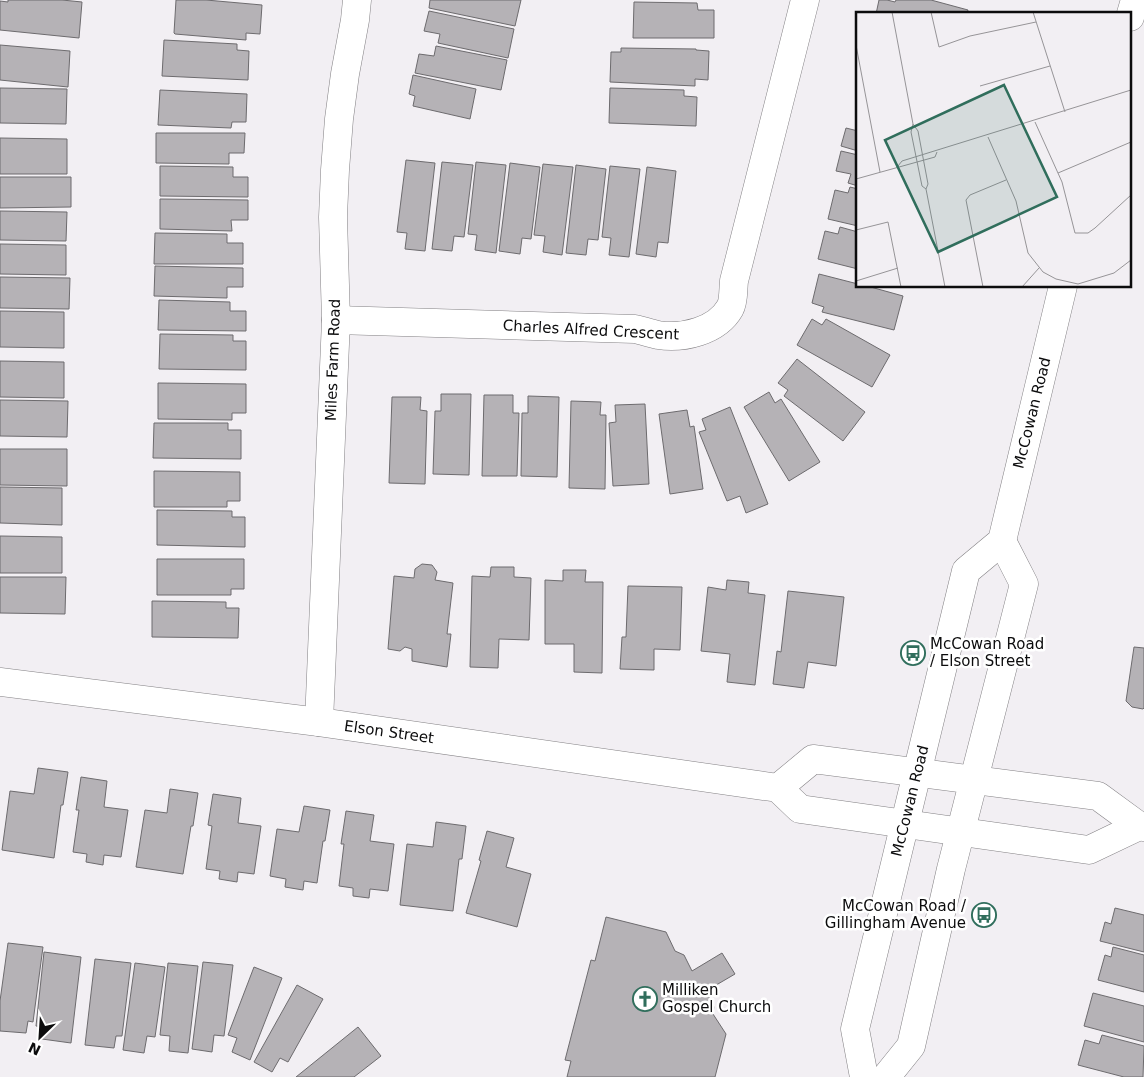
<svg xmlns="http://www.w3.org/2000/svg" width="1144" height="1077" viewBox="0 0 1144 1077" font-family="'DejaVu Sans',sans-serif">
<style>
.building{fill:#b5b2b6;stroke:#6d6b6e}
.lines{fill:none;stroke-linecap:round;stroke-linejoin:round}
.minor-casing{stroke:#838184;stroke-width:29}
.major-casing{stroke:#838184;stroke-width:29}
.minor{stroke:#fff;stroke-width:28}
.major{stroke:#fff;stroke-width:28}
.labels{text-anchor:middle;stroke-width:5;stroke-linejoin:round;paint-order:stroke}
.street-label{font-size:15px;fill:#0c0c0d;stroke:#fff}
.poi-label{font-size:15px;fill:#0c0c0d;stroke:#fff;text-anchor:start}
.inset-road{fill:none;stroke:#969497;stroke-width:1}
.view{fill:#306e5c;fill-opacity:0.15;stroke:#306e5c;stroke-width:2.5}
.inset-edge{fill:none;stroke:#0c0c0d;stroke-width:2.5}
</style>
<rect width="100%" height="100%" fill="#f2eff3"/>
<g class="building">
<path d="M8,0H62L82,2L79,38L0,30V1L8,2Z"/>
<path d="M176,0H206L262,5L260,34L246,33V40L175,34L174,33Z"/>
<path d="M430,0H521L515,26L429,8Z"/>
<path d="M879,0H887L895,2L896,0H931L968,10L967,14H876Z"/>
<path d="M634,2L697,3L698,10H714V38H633Z"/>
<path d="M429,11L514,29L508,58L438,43L440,34L424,31Z"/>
<path d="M164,40L237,44V50L249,51L248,80L162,76Z"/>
<path d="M0,45L70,51L68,87L0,80Z"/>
<path d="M436,46L507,60L501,90L415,73L419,54L434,56Z"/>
<path d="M621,48L696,49V50L709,51L708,80L695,79V86L610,82L611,52H621Z"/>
<path d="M413,75L476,89L470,119L413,106L415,96L409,94Z"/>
<path d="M0,88L67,89L66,124L0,123Z"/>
<path d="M610,88L684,90V96L697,97L696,126L609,123Z"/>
<path d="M160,90L247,94L246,122H232L231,128L158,125Z"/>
<path d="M846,128L858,131V151L841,146Z"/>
<path d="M156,133H245L244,153H229V164L156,163Z"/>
<path d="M0,138L67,139V174H0Z"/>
<path d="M841,151L858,155V186L848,183L851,174L836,171Z"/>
<path d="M406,160L435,163L425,251L405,249L407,233L397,232Z"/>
<path d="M442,162L473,165L464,237L454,236L452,251L432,249Z"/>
<path d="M476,162L506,165L496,253L475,250L477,235L468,234Z"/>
<path d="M510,163L540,167L531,239L522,238L520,254L499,251Z"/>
<path d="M543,164L573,167L562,255L543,252L545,236L534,235Z"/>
<path d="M576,165L606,169L598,240L588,239L586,255L566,253Z"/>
<path d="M160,166L233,167V177H248V197L160,196Z"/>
<path d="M610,166L640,169L629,257L609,255L611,238L602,237Z"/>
<path d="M647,167L676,171L668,243L658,242L656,257L636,254Z"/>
<path d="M0,177H71V207L0,208Z"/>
<path d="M850,187L858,189V226L828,219L835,190L848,193Z"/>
<path d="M160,199L248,200V220H231L232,231L160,229Z"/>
<path d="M0,211L67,212L66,241L0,240Z"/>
<path d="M840,227L858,232V269L818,259L825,231L838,234Z"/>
<path d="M155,233L227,234V243H243V264H154Z"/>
<path d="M0,244L66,245V275L0,274Z"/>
<path d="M155,266L243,268V287H227V298L154,296Z"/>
<path d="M819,274L858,284V286H867L903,296L894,330L822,312L824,307L812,303Z"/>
<path d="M0,277L70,278L69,309L0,308Z"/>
<path d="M159,300L230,302V311H246V331L158,330Z"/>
<path d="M0,311L64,312V348L0,347Z"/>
<path d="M812,319L822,325L826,319L890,355L872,387L797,345Z"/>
<path d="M160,334L233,335V341H246V370L159,369Z"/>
<path d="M797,359L865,412L843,441L784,396L788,390L778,383Z"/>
<path d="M0,361L64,362V398L0,397Z"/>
<path d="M158,383L246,384V413H232V420L158,419Z"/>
<path d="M769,392L775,403L781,399L820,462L789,481L744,407Z"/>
<path d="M441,394H471L469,475L433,474L435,411H441Z"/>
<path d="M484,395H513V413H519L517,476H482Z"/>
<path d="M528,396L559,397L557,477L521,476L522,413H528Z"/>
<path d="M392,397H421L420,410L427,411L425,484L389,483Z"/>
<path d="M0,400L68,401L67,437L0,436Z"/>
<path d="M571,401L601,402L600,415H606L605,489L569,488Z"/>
<path d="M645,404L649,484L613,486L609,423L616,422L615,405Z"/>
<path d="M730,407L768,504L746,513L740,496L727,501L699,432L706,430L702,419Z"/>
<path d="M687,410L690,427L694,426L703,489L670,494L659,414Z"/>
<path d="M154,423H228V430H241V459L153,458Z"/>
<path d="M0,449H67V486L0,485Z"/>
<path d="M154,471L240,472V501H227V507H154Z"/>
<path d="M0,487L62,488V525L0,523Z"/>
<path d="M157,510L232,511V517H245V547L157,545Z"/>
<path d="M0,536L62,537V573H0Z"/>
<path d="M157,559H244V589H231V595H157Z"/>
<path d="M422,564L432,565L437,572L435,580L453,583L447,634H451L447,667L412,661V649L405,647L400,651L388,649L394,576L414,578L415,569Z"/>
<path d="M491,567H514V577L531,578L529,640L499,639L498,668L470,667L472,576L490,577Z"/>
<path d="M563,570H586L585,582H603L602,673L574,672V644H545V580L563,581Z"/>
<path d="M0,577H66L65,614L0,613Z"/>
<path d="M727,580L749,582L748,593L765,595L755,685L727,682L730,654L701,651L708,587L726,590Z"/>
<path d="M628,586L682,587L680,650L654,649V670L620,669L622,637H626Z"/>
<path d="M788,591L844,597L836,666L808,662L804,688L773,684L777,651L781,652Z"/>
<path d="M152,601L226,602V608H239L238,638L152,637Z"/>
<path d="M1134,647L1144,648V708L1143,709L1132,707L1126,701Z"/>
<path d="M38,768L68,772L63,805H61L54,858L2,850L10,791L34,794Z"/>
<path d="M81,777L107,781L104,807L128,810L121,857L104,855L103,865L86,862L87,854L73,852L79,810H76Z"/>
<path d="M170,789L198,793L193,826H191L183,874L136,867L145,810L167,813Z"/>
<path d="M213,794L241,798L238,823L261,826L254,874L238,872L237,882L219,879L220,871L206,869L212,826L208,825Z"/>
<path d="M304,806L330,810L325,841H323L317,883L304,881L303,890L285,887L286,879L270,876L277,829L299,832Z"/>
<path d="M346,811L374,815L370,841L394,844L388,891L370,889L369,898L353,896V888L339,886L344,844H341Z"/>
<path d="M436,822L466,826L462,859H459L453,911L400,905L407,844L433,847Z"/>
<path d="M487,831L514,838L506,867L531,874L517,927L466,913L481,861L479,860Z"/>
<path d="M1115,908L1144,915V952L1100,941L1105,922L1111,924Z"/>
<path d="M606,917L666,932L675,951L684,955L692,971L722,953L735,974L706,991L714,1007L713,1014L726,1034L715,1077H567L571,1061L565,1060L591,960L595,961Z"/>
<path d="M8,943L43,947L33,1022L28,1021L26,1033L0,1031V1001Z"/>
<path d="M1113,947L1144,955V992L1098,980L1105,955L1111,957Z"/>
<path d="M44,952L81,957L71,1043L42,1039L43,1027L36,1026Z"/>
<path d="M95,959L131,963L122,1036H116L114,1048L85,1045Z"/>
<path d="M203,962L233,965L224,1036L214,1035L212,1052L192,1049Z"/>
<path d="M135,963L165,967L155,1037L147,1036L144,1053L123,1050Z"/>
<path d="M168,963L198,966L188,1053L169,1051L170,1036L160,1035Z"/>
<path d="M254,967L282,978L250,1060L232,1052L237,1038L228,1035Z"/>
<path d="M297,985L323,999L288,1062L280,1058L272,1072L254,1062Z"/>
<path d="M1093,993L1144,1006V1042L1084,1026Z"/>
<path d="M358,1027L381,1056L354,1077H296Z"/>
<path d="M1102,1035L1144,1046L1143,1077H1124L1078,1065L1085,1040L1099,1044Z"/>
</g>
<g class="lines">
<defs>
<g id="minor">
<path d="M336,320L635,329C643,331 650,333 658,335C683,339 717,331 730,308C734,301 733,289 734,281L805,0"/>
<path d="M0,682L319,722L778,788L800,809L1089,850L1139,826"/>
<path d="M319,722L336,320L333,217L335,170L339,119L345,74L355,20L357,0"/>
<path d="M778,788L813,759L1098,796L1139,826L1144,827"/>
</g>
<g id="major">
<path d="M1130,17L1135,0"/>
<path d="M864,1077L855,1029L966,571L1002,541L1063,286"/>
<path d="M886,1077L911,1046L951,869L1024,584L1002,541"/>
</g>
</defs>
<use href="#minor" class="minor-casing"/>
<use href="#major" class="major-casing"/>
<use href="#minor" class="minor"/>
<use href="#major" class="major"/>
</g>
<defs>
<symbol id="bus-ring" viewBox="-11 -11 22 22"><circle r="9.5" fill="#fff" stroke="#306e5c" stroke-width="1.5"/><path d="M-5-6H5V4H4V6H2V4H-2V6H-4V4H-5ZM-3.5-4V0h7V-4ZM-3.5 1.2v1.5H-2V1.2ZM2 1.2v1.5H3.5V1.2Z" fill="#306e5c"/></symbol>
<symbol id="church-ring" viewBox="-11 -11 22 22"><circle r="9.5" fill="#fff" stroke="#306e5c" stroke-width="1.5"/><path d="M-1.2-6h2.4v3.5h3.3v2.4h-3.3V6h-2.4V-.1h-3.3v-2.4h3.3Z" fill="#306e5c"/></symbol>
</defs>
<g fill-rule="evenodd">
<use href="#bus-ring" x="899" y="639" width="28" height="28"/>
<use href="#bus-ring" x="970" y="901" width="28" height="28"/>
<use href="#church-ring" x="631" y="985" width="28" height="28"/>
</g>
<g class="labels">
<g class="street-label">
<text transform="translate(591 330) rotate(3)" y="5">Charles Alfred Crescent</text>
<text transform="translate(333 360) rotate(-88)" y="5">Miles Farm Road</text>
<text transform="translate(1032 413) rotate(-76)" y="5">McCowan Road</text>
<text transform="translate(389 732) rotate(8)" y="5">Elson Street</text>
<text transform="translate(910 801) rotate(-76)" y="5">McCowan Road</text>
</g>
<g class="poi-label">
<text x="930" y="649">McCowan Road<tspan x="930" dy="17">/ Elson Street</tspan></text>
<text x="966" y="911" text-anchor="end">McCowan Road /<tspan x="966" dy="17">Gillingham Avenue</tspan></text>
<text x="662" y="995">Milliken<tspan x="662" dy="17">Gospel Church</tspan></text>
</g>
</g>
<g transform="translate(856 12)">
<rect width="275" height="275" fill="#f2eff3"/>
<path class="inset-road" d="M36,0L57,112L55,120L66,174L70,177M75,0L83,35L114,24L180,10M177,0L209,100M0,33L24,160M124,74L194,54M179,110L206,170L219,221H232L239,216L275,183M57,112L62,119L72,172L70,177L89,275M132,125L160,189L172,241L187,260L200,267L222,272L258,261L275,248M42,154L46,149L275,78M202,161L275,130M0,167L79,145L81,140M0,218L32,210L45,275M0,269L42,256M127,275L110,188L114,183L150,168M166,275L183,256"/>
<path class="view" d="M148,73L201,185L82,240L29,128Z"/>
<rect width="275" height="275" class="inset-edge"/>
</g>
<g transform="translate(40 1037) rotate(205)" stroke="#ffffff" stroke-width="4" paint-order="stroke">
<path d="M0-4L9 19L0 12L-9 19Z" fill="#0c0c0d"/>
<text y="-8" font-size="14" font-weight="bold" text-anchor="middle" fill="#0c0c0d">N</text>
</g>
</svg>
